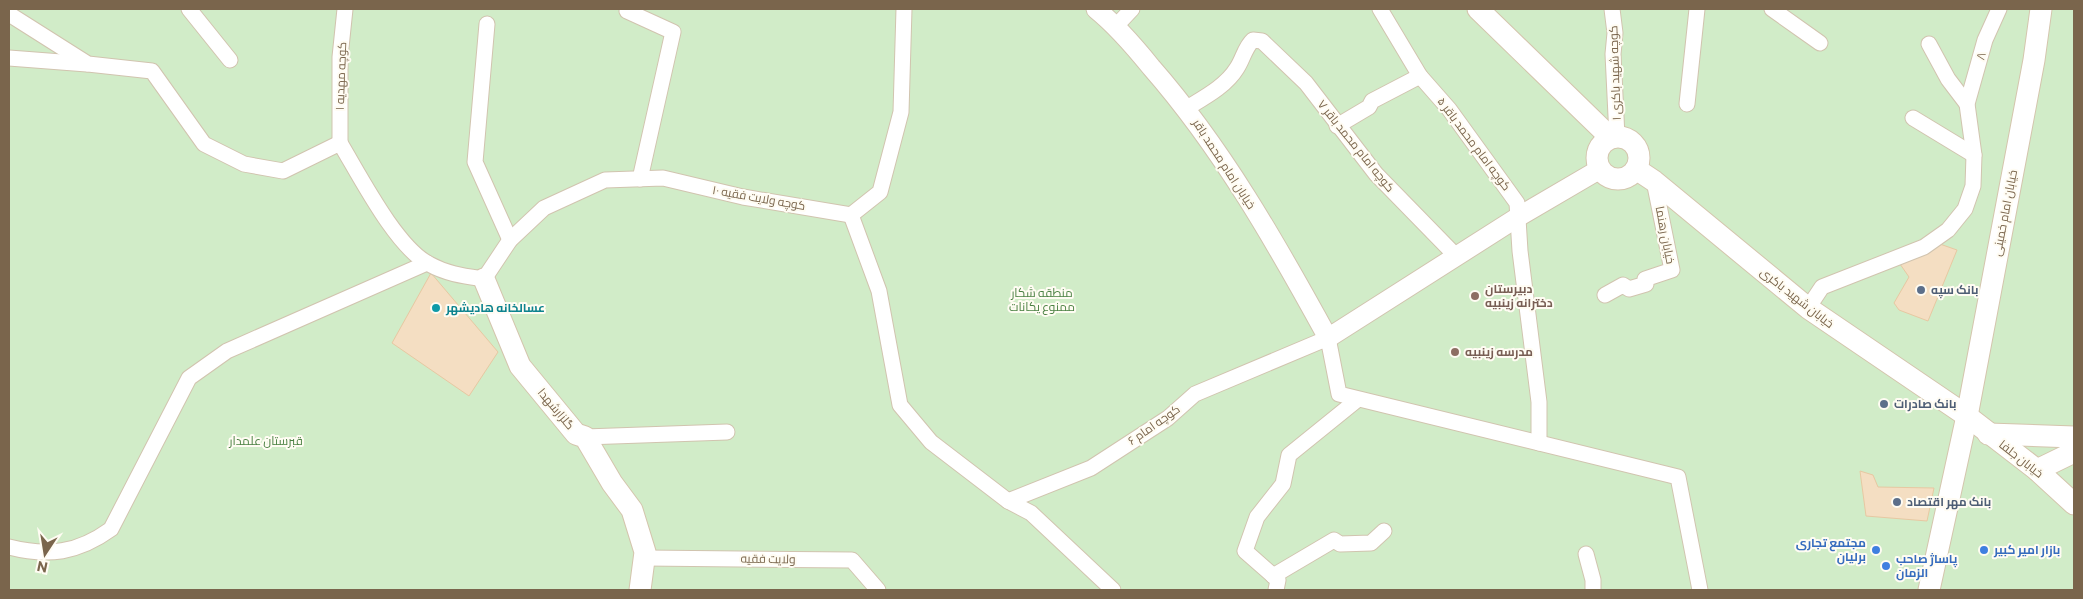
<svg xmlns="http://www.w3.org/2000/svg" width="2083" height="599" viewBox="0 0 2083 599" font-family="Commissioner,Cairo,sans-serif">
<style>
.green{fill:#d1ecc8}
.building{fill:#f4dec2;stroke:#e7c8a2}
.lines{fill:none;stroke-linecap:round;stroke-linejoin:round}
.minor-casing{stroke:#d1c4af;stroke-width:17}
.tertiary-casing{stroke:#d1c4af;stroke-width:21}
.secondary-casing{stroke:#d4c5ad;stroke-width:23}
.minor{stroke:#fff;stroke-width:15}
.tertiary{stroke:#fff;stroke-width:19}
.secondary{stroke:#fff;stroke-width:21}
.service-dot{fill:#5c6f8a;stroke:#fffcf3;stroke-width:2}
.education-dot{fill:#8d6e63;stroke:#fffcf3;stroke-width:2}
.culture-dot{fill:#0f9aa8;stroke:#fffcf3;stroke-width:2}
.shop-dot{fill:#3f7fe0;stroke:#fffcf3;stroke-width:2}
.labels{text-anchor:middle;stroke-width:4;stroke-linejoin:round;paint-order:stroke}
.street-label{font-size:12px;fill:#7a654c;stroke:#fffcf3}
.education-label{font-size:12px;font-weight:bold;fill:#785e54;stroke:#fffcf3;text-anchor:start}
.service-label{font-size:12px;font-weight:bold;fill:#4e5e75;stroke:#fffcf3;text-anchor:start}
.park-label{font-size:12px;fill:#4b8143;stroke:#fffcf3}
.culture-label{font-size:12px;font-weight:bold;fill:#0d838f;stroke:#fffcf3;text-anchor:start}
.shop-label{font-size:12px;font-weight:bold;fill:#366cbe;stroke:#fffcf3;text-anchor:start}
</style>
<rect width="100%" height="100%" fill="#fdf9eb"/>
<rect class="green" x="9" y="9" width="2065" height="581"/>
<g class="building">
<path d="M1937,243L1957,250L1928,321L1899,310L1894,303L1909,277L1900,264Z"/>
<path d="M431,273L498,352L469,396L392,343Z"/>
<path d="M1860,471L1873,475L1878,487L1934,488L1927,521L1866,516Z"/>
</g>
<g class="lines">
<defs>
<g id="minor">
<path d="M189,9L230,60"/>
<path d="M628,9L627,11L673,32L640,179"/>
<path d="M1380,9L1420,76L1449,109L1517,203L1520,251L1539,402V443"/>
<path d="M1612,9L1615,33L1613,54L1617,137"/>
<path d="M1772,9L1820,43"/>
<path d="M9,14L88,64L152,71L204,144L244,164L283,171L340,143C360,176 396,247 429,264C447,274 464,276 484,279L510,240L544,208L605,180L663,178L743,197L851,215L880,192L901,112L904,9"/>
<path d="M487,24L475,162L510,240"/>
<path d="M1116,26L1132,9"/>
<path d="M1929,44L1948,79L1967,104"/>
<path d="M9,58L87,64"/>
<path d="M1687,104L1697,9"/>
<path d="M1187,108C1205,97 1226,86 1237,68C1243,59 1245,47 1253,40L1262,41L1306,83L1376,174L1457,257"/>
<path d="M1913,118L1974,155"/>
<path d="M1337,126L1369,107L1372,101L1420,76"/>
<path d="M340,143V57L345,9"/>
<path d="M851,215L879,291L900,405L931,442L1008,501L1031,513L1113,590"/>
<path d="M1605,295L1623,285L1629,289L1646,284L1645,279L1672,270L1654,181"/>
<path d="M1808,308L1822,287L1924,247L1948,230L1965,209L1973,186L1974,155L1967,104L1985,40L1999,9"/>
<path d="M585,437L727,432"/>
<path d="M1008,501L1091,468L1168,418L1195,394L1328,338L1339,394L1678,477L1700,590"/>
<path d="M9,547C48,557 78,553 111,529L189,378L227,351L427,263"/>
<path d="M1586,554L1593,580V590"/>
<path d="M645,558L852,560L878,590"/>
<path d="M1273,576L1334,540L1340,544L1371,543L1384,531"/>
<path d="M1276,590L1278,580L1245,551L1257,517L1283,484L1289,455L1357,400"/>
</g>
<path id="tertiary" d="M1096,9C1117,26 1134,46 1151,67C1222,148 1276,243 1328,338L1518,217L1600,169"/>
<g id="secondary">
<path d="M1478,9L1611,138"/>
<circle cx="1618" cy="158" r="21"/>
<path d="M1636,169L1654,181L1808,308L1967,416L2037,470L2074,504"/>
<path d="M484,279L520,366L576,434L585,437L612,483L632,510L645,552L640,590"/>
<path d="M1988,434L2074,437"/>
<path d="M2037,470L2074,452"/>
<path d="M1929,590L1967,416L2034,60L2041,9"/>
</g>
</defs>
<use href="#minor" class="minor-casing"/>
<use href="#tertiary" class="tertiary-casing"/>
<use href="#secondary" class="secondary-casing"/>
<use href="#minor" class="minor"/>
<use href="#tertiary" class="tertiary"/>
<use href="#secondary" class="secondary"/>
</g>
<g class="service-dot">
<circle cx="1921" cy="290" r="5"/>
<circle cx="1884" cy="404" r="5"/>
<circle cx="1897" cy="502" r="5"/>
</g>
<g class="education-dot">
<circle cx="1475" cy="296" r="5"/>
<circle cx="1455" cy="352" r="5"/>
</g>
<circle class="culture-dot" cx="436" cy="308" r="5"/>
<g class="shop-dot">
<circle cx="1876" cy="550" r="5"/>
<circle cx="1984" cy="550" r="5"/>
<circle cx="1886" cy="566" r="5"/>
</g>
<g class="labels">
<g class="street-label">
<text transform="translate(1981 56) rotate(-75)" y="4">۸</text>
<text transform="translate(1615 73) rotate(-92)" y="4">کوچه شهید باکری ۱</text>
<text transform="translate(341 76) rotate(-88)" y="4">کوچه مهدیه ۱</text>
<text transform="translate(1474 144) rotate(53)" y="4">کوچه امام محمد باقر ۵</text>
<text transform="translate(1356 146) rotate(51)" y="4">کوچه امام محمد باقر ۷</text>
<text transform="translate(1224 164) rotate(57)" y="4">خیابان امام محمد باقر</text>
<text transform="translate(759 198) rotate(10)" y="4">کوچه ولایت فقیه ۱۰</text>
<text transform="translate(2005 213) rotate(-79)" y="4">خیابان امام خمینی</text>
<text transform="translate(1665 235) rotate(79)" y="4">خیابان رهنما</text>
<text transform="translate(1797 298) rotate(38)" y="4">خیابان شهید باکری</text>
<text transform="translate(556 409) rotate(50)" y="4">گلزارشهدا</text>
<text transform="translate(1154 425) rotate(-35)" y="4">کوچه امام ۶</text>
<text transform="translate(2021 459) rotate(38)" y="4">خیابان جلفا</text>
<text transform="translate(768 559) rotate(1)" y="4">ولایت فقیه</text>
</g>
<g class="education-label">
<text x="1485" y="293">دبیرستان<tspan x="1485" dy="14">دخترانه زینبیه</tspan></text>
<text x="1465" y="356">مدرسه زینبیه</text>
</g>
<g class="service-label">
<text x="1931" y="294">بانک سپه</text>
<text x="1894" y="408">بانک صادرات</text>
<text x="1907" y="506">بانک مهر اقتصاد</text>
</g>
<g class="park-label">
<text x="1042" y="297">منطقه شکار<tspan x="1042" dy="14">ممنوع یکانات</tspan></text>
<text x="266" y="445">قبرستان علمدار</text>
</g>
<g class="culture-label">
<text x="446" y="312">عسالخانه هادیشهر</text>
</g>
<g class="shop-label">
<text x="1866" y="547" text-anchor="end">مجتمع تجاری<tspan x="1866" dy="14">برلیان</tspan></text>
<text x="1994" y="554">بازار امیر کبیر</text>
<text x="1896" y="563">پاساژ صاحب<tspan x="1896" dy="14">الزمان</tspan></text>
</g>
</g>
<rect width="2083" height="599" fill="none" stroke="#7a654c" stroke-width="20"/>
<g transform="translate(45 554) rotate(192)" stroke="#fffcf3" stroke-width="4" paint-order="stroke">
<path d="M0-4L9 19L0 12L-9 19Z" fill="#7a654c"/>
<text y="-8" font-size="14" font-weight="bold" text-anchor="middle" fill="#7a654c">N</text>
</g>
</svg>
